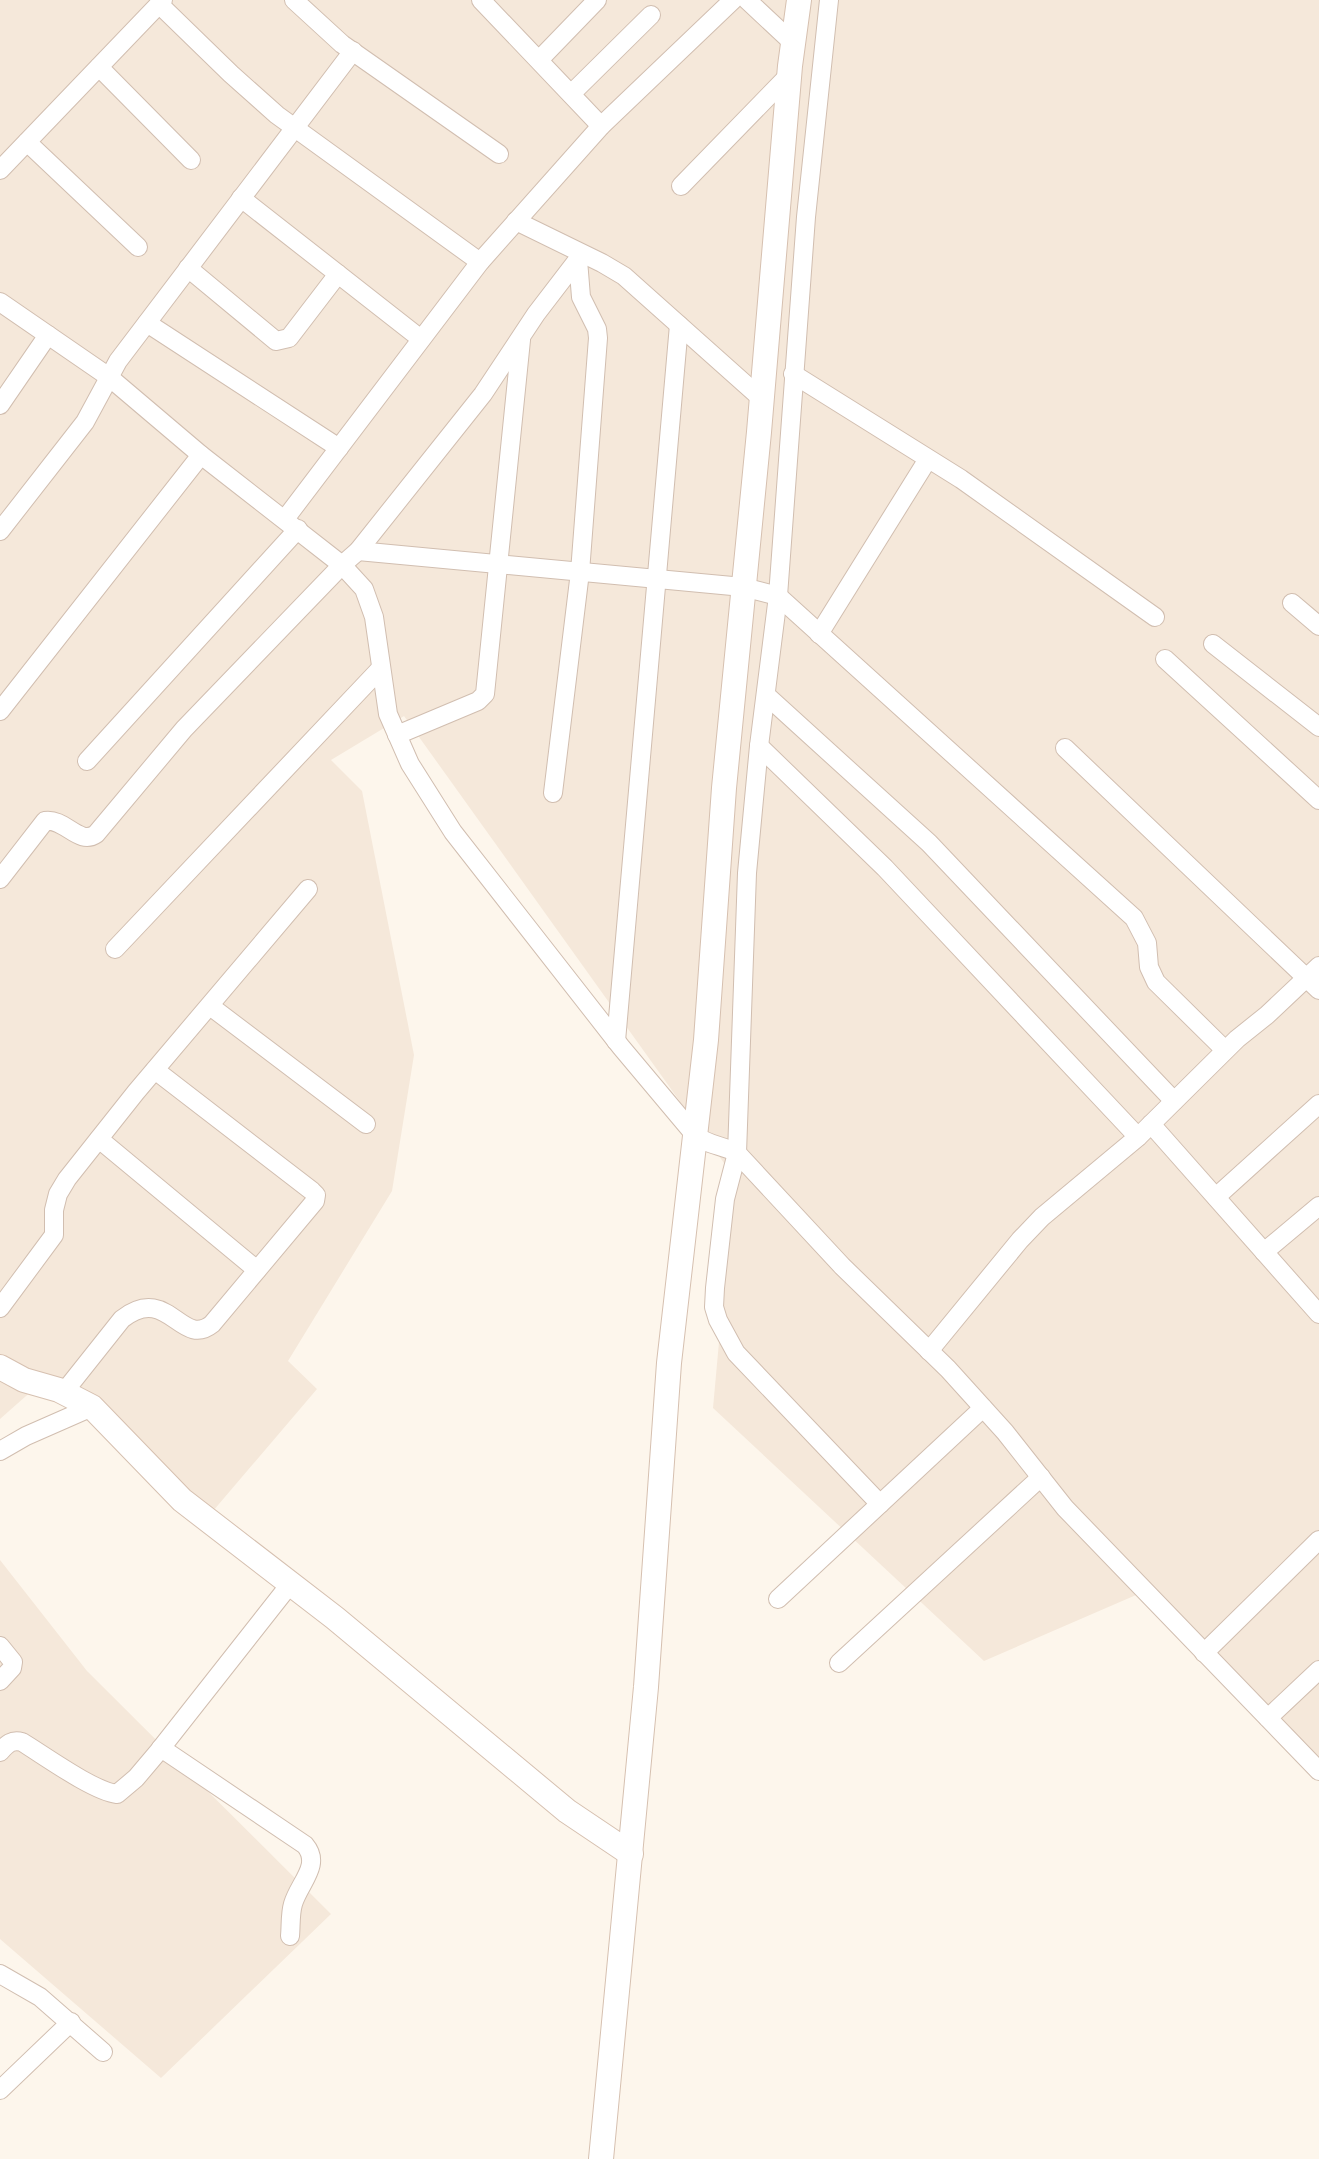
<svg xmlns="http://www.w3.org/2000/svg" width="1319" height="2159" viewBox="0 0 1319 2159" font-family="Ubuntu,sans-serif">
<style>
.residential{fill:#f5e8da}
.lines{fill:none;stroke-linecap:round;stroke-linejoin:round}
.street-casing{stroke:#d1beb0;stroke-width:20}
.secondary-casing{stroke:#d6c0b0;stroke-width:26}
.street{stroke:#fff;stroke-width:18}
.secondary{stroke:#fff;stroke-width:24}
</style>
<rect width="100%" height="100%" fill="#fdf6ec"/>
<g class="residential">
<path d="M0,0H1319V1769L1143,1592L984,1661L713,1408L734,1177L404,716L331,760L362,791L414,1055L392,1191L288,1361L317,1389L213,1511L43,1381L0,1419Z"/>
<path d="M0,1560L87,1671L331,1914L161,2078L0,1939Z"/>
</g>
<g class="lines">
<defs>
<g id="street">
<path d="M294,0L342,44L499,154"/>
<path d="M481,0L601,126"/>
<path d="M747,0L793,43"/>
<path d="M829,0L806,217L778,596L759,746L747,873L737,1153L725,1199L715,1288L714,1307L718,1320L736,1353L880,1504"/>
<path d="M159,4L231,74L277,115L480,262"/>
<path d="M539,60L597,0"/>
<path d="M99,67L191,160"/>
<path d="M571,94L651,15"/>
<path d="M27,142L138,247"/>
<path d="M0,170L163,0"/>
<path d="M681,186L790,74"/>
<path d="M241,198L421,339"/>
<path d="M516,221L602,263L624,276L762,399"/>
<path d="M188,268L276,341L289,338L338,274"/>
<path d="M0,302L109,377L201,455L342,565L364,589L374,617L388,714L410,764L453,832L621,1047L694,1134C706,1145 722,1145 737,1153L842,1266L948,1369L1005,1432L1065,1508L1319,1771"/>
<path d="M147,323L339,448"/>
<path d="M793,374L961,479L1155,617"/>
<path d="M0,405L48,335"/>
<path d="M285,519L480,262L601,126L733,0"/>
<path d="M0,531L85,422L118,361L353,51"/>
<path d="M358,551L743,587L778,596L1134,918L1147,943L1149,967L1156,982L1225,1050"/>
<path d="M1292,603L1319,626"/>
<path d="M819,634L928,459"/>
<path d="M1213,644L1319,727"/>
<path d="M1165,659L1319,800"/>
<path d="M767,696L929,843L1174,1101"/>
<path d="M0,711L201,455"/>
<path d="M397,735L478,701L485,694L521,340"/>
<path d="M759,746L885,868L1138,1137"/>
<path d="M1065,748L1319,990"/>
<path d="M87,761L298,529"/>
<path d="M553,793L580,572L598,338L597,329L581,297L578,260"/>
<path d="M0,879L45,821C65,818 79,846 96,834L184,729L342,565L358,551L483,394L536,314L582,254"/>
<path d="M115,949L380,669"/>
<path d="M210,1006L366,1124"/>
<path d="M616,1041L679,325"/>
<path d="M1151,1124L1319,1314"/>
<path d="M99,1139L257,1270"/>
<path d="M1216,1197L1319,1104"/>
<path d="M1264,1252L1319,1206"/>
<path d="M0,1308L54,1235V1210L58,1194L67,1179L136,1092L308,889"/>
<path d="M929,1351L1020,1240L1042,1217L1138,1137L1237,1039L1267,1015L1319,966"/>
<path d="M64,1392L122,1319C168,1283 181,1349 212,1324L315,1201L316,1195L312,1191L155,1070"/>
<path d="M0,1451L26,1436L92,1407"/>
<path d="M778,1599L983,1408"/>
<path d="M0,1646L13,1662L12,1668L0,1681"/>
<path d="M1204,1653L1319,1540"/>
<path d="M839,1663L1041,1477"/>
<path d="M1268,1718L1319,1670"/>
<path d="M161,1748L305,1845C322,1865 299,1883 293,1904C290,1914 291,1926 290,1936"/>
<path d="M0,1752C7,1744 12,1739 22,1742C45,1756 93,1791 117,1794L136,1778L158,1752L291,1583"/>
<path d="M0,1974L40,1997L103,2052"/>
<path d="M0,2090L71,2022"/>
</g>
<g id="secondary">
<path d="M0,1367L24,1380L59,1390L92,1407L182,1500L335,1618L567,1811L631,1854"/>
<path d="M601,2159L646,1687L669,1363L706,1040L724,788L759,432L790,66L799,0"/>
</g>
</defs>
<use href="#street" class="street-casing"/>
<use href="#secondary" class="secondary-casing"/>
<use href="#street" class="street"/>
<use href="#secondary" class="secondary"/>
</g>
</svg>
